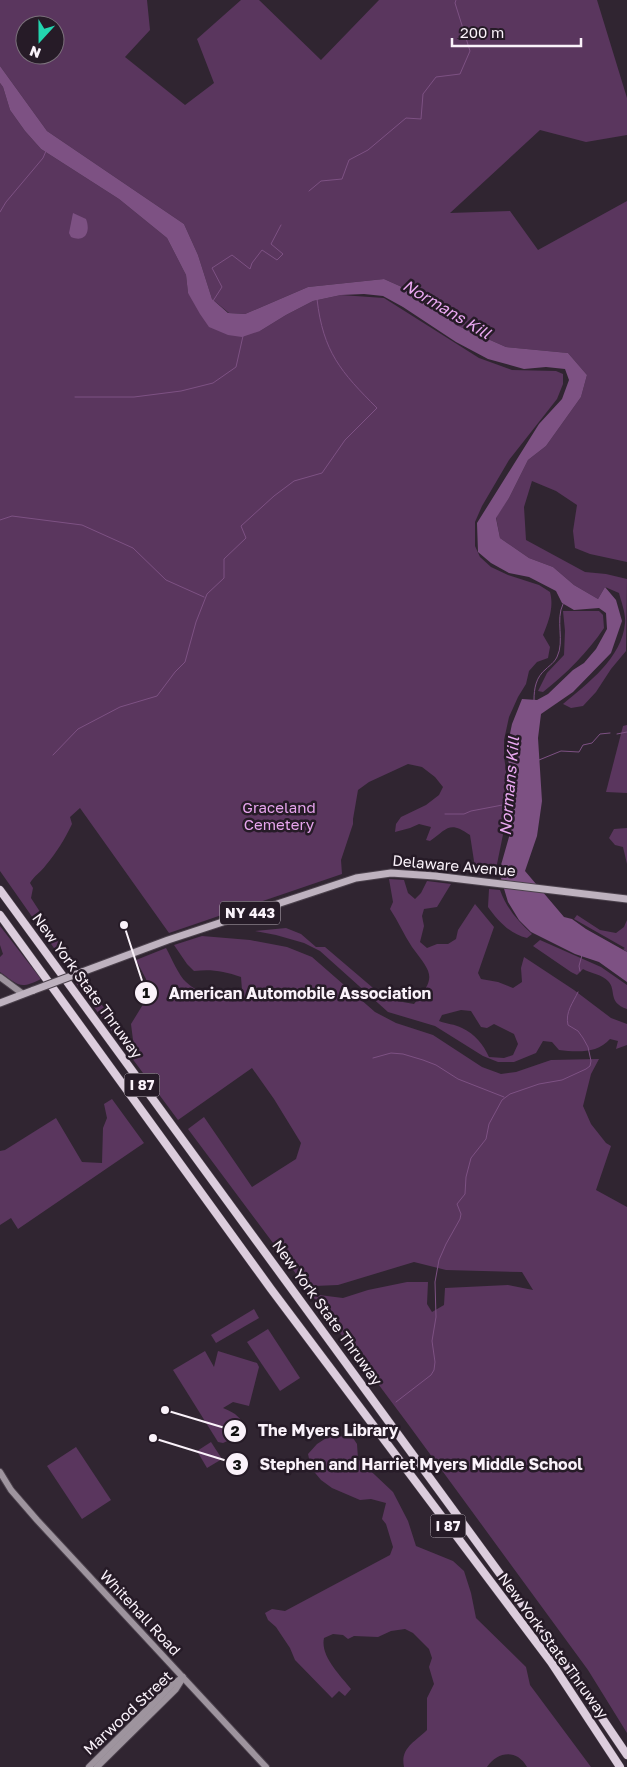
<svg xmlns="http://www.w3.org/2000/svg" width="627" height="1767" viewBox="0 0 627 1767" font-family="'Golos Text',sans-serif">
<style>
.green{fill:#5a365e;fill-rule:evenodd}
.water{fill:#7d5183}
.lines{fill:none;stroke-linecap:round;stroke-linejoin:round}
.stream{stroke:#7d5183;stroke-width:1}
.secondary-casing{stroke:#4c424d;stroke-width:8}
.primary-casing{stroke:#4c424d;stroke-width:9}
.highway-casing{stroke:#4c424d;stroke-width:9}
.secondary{stroke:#9e949e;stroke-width:6}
.primary{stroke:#beb2bf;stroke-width:7}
.highway{stroke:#dccddd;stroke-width:8}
.primary-bridge-casing{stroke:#4c424d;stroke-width:9;stroke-linecap:butt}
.primary-bridge{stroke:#beb2bf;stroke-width:7}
.labels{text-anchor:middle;stroke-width:5;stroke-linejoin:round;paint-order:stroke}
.shield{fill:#261b27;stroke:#bab2bb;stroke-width:1}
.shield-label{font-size:14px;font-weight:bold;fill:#faf2fa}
.park-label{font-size:15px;fill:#e7a5ee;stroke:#261b27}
.street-label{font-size:15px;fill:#faf2fa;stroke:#261b27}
.water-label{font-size:16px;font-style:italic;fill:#eaa8f1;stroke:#261b27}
.leader{fill:none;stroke:#faf2fa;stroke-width:2}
.callout-dot{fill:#faf2fa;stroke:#261b27;stroke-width:2}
.mark-label{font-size:15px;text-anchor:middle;font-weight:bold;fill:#111}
.callout-label{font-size:16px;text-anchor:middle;font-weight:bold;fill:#faf2fa;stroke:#261b27;stroke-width:5;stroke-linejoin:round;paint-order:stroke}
</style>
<rect width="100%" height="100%" fill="#302531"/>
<g class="green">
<path d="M0,0H147L150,30L125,57L185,105L214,83L197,39L241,0H259L321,60L379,0H597L627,98V135L586,142L540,130L450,213L510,211L538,250L627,201V562L590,554L575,548L573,531L577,505L556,491L532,481L524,507L526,540L585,572L606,574L627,579L626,651L611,669L596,692L583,706L571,708L563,704C588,683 622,658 625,623C626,614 621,601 619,593L605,587L598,599L574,585L553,567L529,558L500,538L496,517L509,498L528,460L546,446L581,397L587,375L568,353L506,347L456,325L431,300L384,279L308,287L245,314L229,313L212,299L198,255L184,224L47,131L21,95L0,66ZM25,25H55V55H25Z"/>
<path d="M0,83L3,87L10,110L25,131L41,149L119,199L167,238L186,275L188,293L260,331L286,315L313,301L341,295L384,298L479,358L512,370L556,371L563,374V384L557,399L509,460L482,506L475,522V546L480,557L491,567L508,575L539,585L550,592C554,607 549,621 543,635L550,647L548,658L537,662L529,671L526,684L518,697L509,717L504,740V756L506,771L507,815L497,864L496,876L476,874L470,835C449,820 447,829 430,841L426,840L431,827L419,824L410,828L395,832L396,824L401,817L426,805L439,795L443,787L435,777L422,767L408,764L369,782L358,790L353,819V824L341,860L342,874L169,933L80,808L70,817L72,824C65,839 56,853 46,865C41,872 34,876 30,883L33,888L31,898L75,966L68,968L0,871Z"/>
<path d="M563,611H599L603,615L604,628C588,652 566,674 543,692L538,691L547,673L564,655L565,631Z"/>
<path d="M627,725V793L606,792L623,726Z"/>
<path d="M627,828V864L623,847L615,845L609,838L614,829Z"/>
<path d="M389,879L404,880L408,893L415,899L421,893L427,881L451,884L437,907L424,909L422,916L424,926L420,942L427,948L437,944H448L456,939L458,930L475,904L494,927L478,973L481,979L498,982L513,988L522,982L521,968L524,957L574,990L611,1018L627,1024V1045L616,1049L618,1041L610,1039C597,1054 576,1052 559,1050L552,1042L543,1041L536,1053L514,1062H498L483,1056L435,1026L388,1012L320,951L304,943L276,935L255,931L286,928L301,934L316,947H325L386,999L414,1004C438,976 431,973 412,947C404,935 398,921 390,909L393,902ZM461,1010L471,1011L481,1027L487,1028L494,1024L514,1034L518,1044L513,1055L504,1058L489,1057C483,1044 475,1034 462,1028C455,1024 446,1024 439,1021L442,1015Z"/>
<path d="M489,889L500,890C507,909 518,921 532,934L527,938C510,934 498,921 488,907Z"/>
<path d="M577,915L600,930L616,933L624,927L627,920V952L623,949L625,948L574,919Z"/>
<path d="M0,926L41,979C19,990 19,985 0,972V957L3,954L0,945Z"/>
<path d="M202,936L250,940L287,947L312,957L375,1012L396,1023L433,1035L482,1067L501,1074L516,1072L551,1060L599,1059L591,1074L583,1106L591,1124L606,1143L611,1146L596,1190L627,1207V1733L588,1670L408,1424L188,1129L204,1117L252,1187L296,1159L301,1143L274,1099L252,1068L178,1120L76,983L82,980L122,1030L133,1040L131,1024L150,993L146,979L136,960L166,948C171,957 179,976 186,982C199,994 216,999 233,999L242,990L241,977C224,971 211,969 194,971L187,964L174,945ZM414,1262L446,1270L522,1272L533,1290L508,1285L445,1288L444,1305L432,1312L427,1304L428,1282H407L368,1290L343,1298L319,1295L314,1286L338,1285Z"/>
<path d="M540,940L601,967L627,985V1009C607,1002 617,990 608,981C603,975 590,973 583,969L577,975L571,972L533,946Z"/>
<path d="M112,1099L144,1143L18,1229L11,1218L0,1225V1151L5,1150L56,1118L82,1162L102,1163L103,1128L107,1118L104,1104Z"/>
<path d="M254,1309L259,1318L216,1343L211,1335Z"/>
<path d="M268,1329L300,1378L280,1391L247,1342Z"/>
<path d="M205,1351L214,1367L218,1351L257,1363L259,1367L249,1406L233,1402L223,1408C236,1413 242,1418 247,1432L223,1443L218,1442L173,1370Z"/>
<path d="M331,1435L353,1438L357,1444L358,1459L393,1492L408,1521L416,1546L453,1561L464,1571L471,1593L476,1618L526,1667L530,1685L591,1767H527C517,1749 498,1751 487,1767H404C400,1748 415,1742 427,1730V1698L434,1684L429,1667L432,1658L429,1649L413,1633L405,1629L391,1631L378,1637L354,1636L348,1639L343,1635L333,1634L324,1638C320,1656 340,1675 351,1689L345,1696L339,1691L332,1698L295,1660L290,1648L276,1627L268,1620L265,1613L272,1609L285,1611L390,1555L393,1547L386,1524L382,1519L386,1503L371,1499L360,1500L332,1488L321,1480L311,1468L308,1454L317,1444Z"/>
<path d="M211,1442L222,1459L207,1468L197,1451Z"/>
<path d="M76,1447L111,1500L82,1519L47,1466Z"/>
</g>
<g class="water">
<path d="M0,66L47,131L184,224L198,255L212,299L228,313L245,314L308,287L384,279L431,300L456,325L506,347L568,353L587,375L581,397L546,446L528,460L509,498L496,518L500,538L529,558L553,567L574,585L598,599L605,587L616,600L622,621L611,653L573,692L541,714L538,738L542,801L537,836L525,871L564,917L572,919L586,929L627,952V982L599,962L575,954L531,932L519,920L508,902L499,872L513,823L509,781L510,767L506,753L512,724L522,699L537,700L548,694L573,670L584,663L596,649L607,629L606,613L599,608L574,610L562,603L556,591L529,577L509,573L491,563L478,552L477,523L539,424L562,399L569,380L565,369L546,367L524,369L488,359L456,342L403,307L383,296L364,294L341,295L313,301L286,315L260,331L242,337L228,335L209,327L200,314L188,293L186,275L167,238L119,199L41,149L25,131L10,110L3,87L0,83Z"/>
<path d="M73,213L86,219C91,232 85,243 71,237L69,233Z"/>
</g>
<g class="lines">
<g class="stream">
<path d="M309,191L321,181L342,179L349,160L368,150L406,118L421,119L423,94L436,77L460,74L470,51L455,3L456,0"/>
<path d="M0,212L6,202L43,158L46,151"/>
<path d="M213,301L222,287L212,268L232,255L250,269L252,263L262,250L277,260L283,254L271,244L281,225"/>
<path d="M75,397H134L181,391L213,383L236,367L243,336"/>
<path d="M0,520L12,516L82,525L133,548L166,580L204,597"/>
<path d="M534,700C534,688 536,677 546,669C550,665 554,663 557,657C565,641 555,620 563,604"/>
<path d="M617,734L627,732"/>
<path d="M53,755L78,729L120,707L157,696L175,672L185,662L196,622L207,594L224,578V559L246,538L241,526L274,496L294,481L322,473L345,440L377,408C341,372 323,352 317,299"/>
<path d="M539,760L561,751L579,752L583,745L592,743L600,734L610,733"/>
<path d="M445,814H464L471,811L513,803"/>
<path d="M580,971L579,966L582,955"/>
<path d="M373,1058L391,1053L403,1054L423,1060L436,1065L458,1079L504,1097"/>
<path d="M396,1402L431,1375L434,1370L435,1362L432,1341L436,1317L435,1282L439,1260L446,1244L460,1219L461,1214L457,1204L465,1194L466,1177L471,1158L486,1139L489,1124L502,1100L510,1094L539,1084L562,1080L586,1069L590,1066L591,1061L588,1047L583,1038L578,1031L568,1025C565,1012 573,1003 578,992"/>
</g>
<defs>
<g id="secondary">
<path d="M0,977L23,994"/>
<path d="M0,1472L11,1490L37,1520L266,1767"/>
<path d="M89,1767L172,1685L183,1677"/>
<path d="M97,1767L176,1689L181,1681"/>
</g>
<g id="primary">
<path d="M82,972L168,940L356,878L391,873L435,876L627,899"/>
<path d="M0,1003L34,990"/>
</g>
<g id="highway">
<path d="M0,890L560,1656L627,1755"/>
<path d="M0,915L271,1289L551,1662L620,1767"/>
</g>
</defs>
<use href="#secondary" class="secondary-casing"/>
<use href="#primary" class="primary-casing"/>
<use href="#highway" class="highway-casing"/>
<use href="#secondary" class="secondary"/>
<use href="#primary" class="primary"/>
<use href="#highway" class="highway"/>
<defs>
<path id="primary-bridge" d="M34,990L82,972"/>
</defs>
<use href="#primary-bridge" class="primary-bridge-casing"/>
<use href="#primary-bridge" class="primary-bridge"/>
</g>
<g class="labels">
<g class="shield">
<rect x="220" y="901.5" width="60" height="23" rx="4"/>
<rect x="124.5" y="1073.5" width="35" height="23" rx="4"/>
<rect x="430.5" y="1514.5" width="35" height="23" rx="4"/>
</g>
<g class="shield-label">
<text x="250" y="918">NY 443</text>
<text x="142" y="1090">I 87</text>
<text x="448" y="1531">I 87</text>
</g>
<g class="park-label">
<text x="279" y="813">Graceland<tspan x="279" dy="17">Cemetery</tspan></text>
</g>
<g class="street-label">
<text transform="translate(454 866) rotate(5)" y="5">Delaware Avenue</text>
<text transform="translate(87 986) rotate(54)" y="5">New York State Thruway</text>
<text transform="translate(327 1313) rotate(54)" y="5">New York State Thruway</text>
<text transform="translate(140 1613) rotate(47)" y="5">Whitehall Road</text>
<text transform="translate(553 1646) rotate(54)" y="5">New York State Thruway</text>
<text transform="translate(128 1713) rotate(-43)" y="5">Marwood Street</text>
</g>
<g class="water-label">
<text transform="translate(447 309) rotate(31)" y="6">Normans Kill</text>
<text transform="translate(509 786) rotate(-85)" y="6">Normans Kill</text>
</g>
</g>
<path class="leader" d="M124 925L146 993M165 1410L235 1431M153 1438L237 1464"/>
<g class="callout-dot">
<circle cx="124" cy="925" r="5"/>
<circle cx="165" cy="1410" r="5"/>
<circle cx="153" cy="1438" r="5"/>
<circle cx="146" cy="993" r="12"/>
<circle cx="235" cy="1431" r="12"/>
<circle cx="237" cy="1464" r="12"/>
</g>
<g class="mark-label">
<text x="146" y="998">1</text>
<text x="235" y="1436">2</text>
<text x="237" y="1470">3</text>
</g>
<g class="callout-label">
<text x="300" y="999">American Automobile Association</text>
<text x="328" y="1436">The Myers Library</text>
<text x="421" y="1470">Stephen and Harriet Myers Middle School</text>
</g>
<g transform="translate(40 40) rotate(201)"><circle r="24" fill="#261b27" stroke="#7b717b"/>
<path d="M0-4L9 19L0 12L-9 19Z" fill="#23d5af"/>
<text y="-8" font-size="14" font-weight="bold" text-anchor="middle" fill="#faf2fa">N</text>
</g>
<path d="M452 38v8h129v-8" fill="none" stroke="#faf2fa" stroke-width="2.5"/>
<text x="460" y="38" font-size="15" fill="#faf2fa" stroke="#261b27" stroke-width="4" paint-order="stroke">200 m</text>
</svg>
